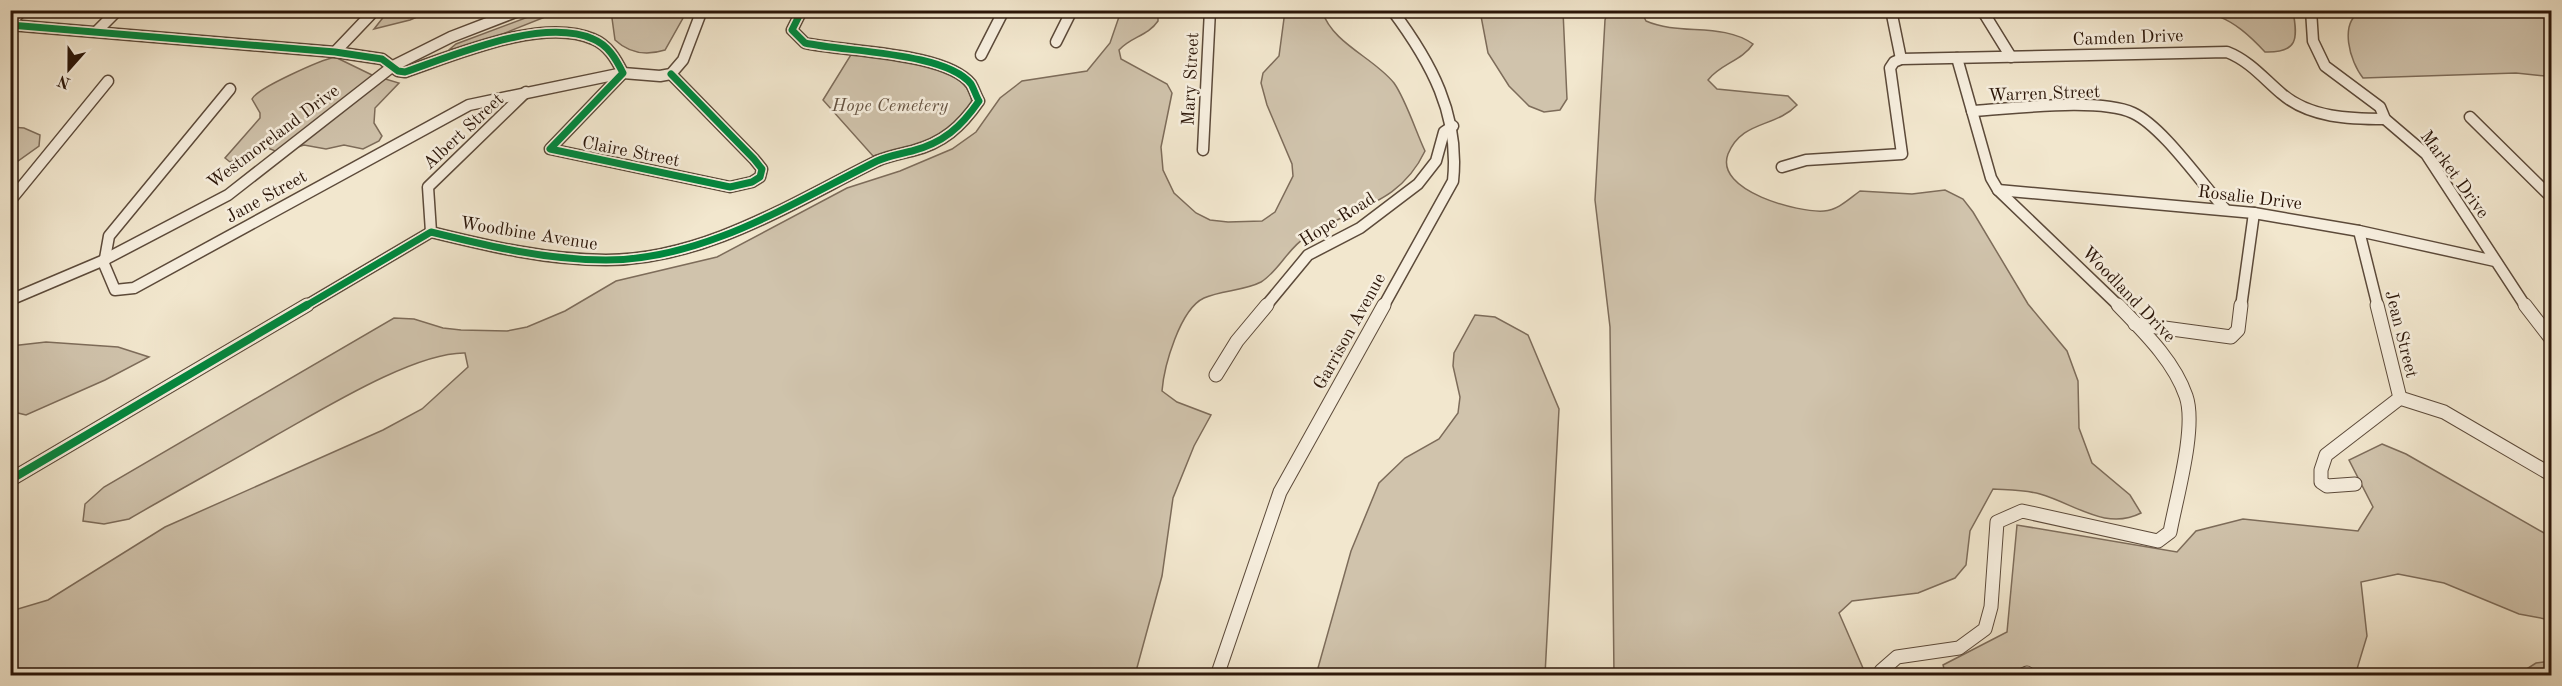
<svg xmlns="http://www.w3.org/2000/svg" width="2562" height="686" viewBox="0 0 2562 686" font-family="'Old Standard TT',serif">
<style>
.green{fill:#d0c3ac;stroke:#7d6c5a;stroke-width:1.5}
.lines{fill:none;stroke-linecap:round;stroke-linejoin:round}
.minor-far1-casing{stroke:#5c4a3a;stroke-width:13}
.minor-casing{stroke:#5c4a3a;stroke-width:15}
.minor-far1{stroke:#f7efdf;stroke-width:10}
.minor{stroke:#f7efdf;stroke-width:13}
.cycleway-far1-casing{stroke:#f7efdf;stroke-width:10}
.cycleway-casing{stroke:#f7efdf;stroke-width:12}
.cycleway-far1{stroke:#00873e;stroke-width:7}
.cycleway{stroke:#00873e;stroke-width:8}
.labels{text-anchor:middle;stroke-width:5;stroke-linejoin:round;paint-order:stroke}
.street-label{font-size:18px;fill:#2a1508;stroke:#f7efdf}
.park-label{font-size:18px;font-style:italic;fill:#645241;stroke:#f7efdf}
</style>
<rect width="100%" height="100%" fill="#f2e7ce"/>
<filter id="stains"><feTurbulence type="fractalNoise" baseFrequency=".00333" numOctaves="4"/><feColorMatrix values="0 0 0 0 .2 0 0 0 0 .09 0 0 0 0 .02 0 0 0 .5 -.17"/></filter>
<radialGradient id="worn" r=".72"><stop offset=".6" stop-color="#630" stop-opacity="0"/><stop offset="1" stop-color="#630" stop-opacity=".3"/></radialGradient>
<g class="green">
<path d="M389,10H431V11L410,20L374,29Z"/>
<path d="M544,11H560L465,49H450L456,44Z"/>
<path d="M611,11V10L687,11L665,50C646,56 630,54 615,40Z"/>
<path d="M1121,11H1158V21C1148,36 1130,37 1119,50L1121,59L1167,84L1172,93L1161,147L1163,170L1174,193L1196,213L1210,220L1228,222L1262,221L1275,212L1293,176L1292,164L1267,105L1261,83L1263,73L1279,56L1285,11H1322C1333,44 1373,57 1394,83C1406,100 1416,132 1425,151C1399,206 1351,207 1306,237C1288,248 1279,271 1261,282C1244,291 1221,290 1204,298C1180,309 1164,366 1162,391L1177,402L1211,415L1194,446L1173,498L1162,576L1135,675H11V611L48,600L165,527L383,430L422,409L468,367L465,353C414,352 320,411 273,437C225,465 177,491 129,519L104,524L83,521L85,504L104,487L394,318L414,319L443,328L461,330L507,331L527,327L565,311L616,281L717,257L847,188L900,171L952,149L976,132L1000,98L1022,81L1087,71L1110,43Z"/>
<path d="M1480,11H1563L1567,99L1560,110L1544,112L1529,106L1509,86L1488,53Z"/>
<path d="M1608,11H1641L1646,21C1680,36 1722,22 1753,44C1742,61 1720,64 1708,80L1717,89L1788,96L1797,105C1775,128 1742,120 1728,154C1714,191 1799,213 1824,211C1838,210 1849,199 1860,191L1912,194L1945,190L1963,199L1973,212L2028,304L2067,351L2078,381L2079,428L2092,463L2130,495L2141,513C2106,531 2075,504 2040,494C2026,490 2008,490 1993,489L1970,531L1966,565L1955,578L1918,593L1852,601L1839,613L1866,675H1614L1610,327L1595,200L1605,20Z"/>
<path d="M2119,11H2293C2298,39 2298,53 2265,52C2230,15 2213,9 2161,11C2146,12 2134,14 2119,11Z"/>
<path d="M2362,11H2551V65L2545,76L2516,73L2363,78C2350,62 2338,22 2362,11Z"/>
<path d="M852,53C884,58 971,61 972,104L945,137L918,146L873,156L823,100Z"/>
<path d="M335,57L372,75L399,83L375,108L374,123L382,136L379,141L363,149L344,145L326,149L304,145L280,153L268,148L230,162L225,158L260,118V113L252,99C257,88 321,60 335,57Z"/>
<path d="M11,127L24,128L40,135L39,146L11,166Z"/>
<path d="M1475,315L1495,317L1528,335L1559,409L1545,675H1316L1351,551L1379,483L1405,458L1439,439L1458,413L1460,397L1453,366L1454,353Z"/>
<path d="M46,342L118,347L149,357L105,380L26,415L18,413L11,406V346Z"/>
<path d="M2382,444L2406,454L2551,537V620L2519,614L2444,583L2398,574L2361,582L2367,636L2357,669L2358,675L1946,676L1943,665L2007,632L2017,525L2177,552L2196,531L2243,519L2358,531L2373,507L2349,460Z"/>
<path d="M2551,661V675H2517L2536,663Z"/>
</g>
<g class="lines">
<defs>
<g id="minor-far1">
<path d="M1891,10L1901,59"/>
<path d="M1982,10L2011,57"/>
<path d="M2311,10L2313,41L2325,66L2380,107L2385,119L2426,154L2526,307"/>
<path d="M10,22L23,10"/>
<path d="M10,25L335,52L382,59L398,71L405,72C455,55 542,17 593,39C608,45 616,59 623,73L550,149L730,187L752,182L760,177L762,169L754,159L671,74"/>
<path d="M97,31L118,10"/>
<path d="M1056,42L1072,10"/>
<path d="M335,52L375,10"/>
<path d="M981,55L1004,10"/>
<path d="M1957,58L1991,178L1998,190L2120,307"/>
<path d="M230,89L109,236L104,264L115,290L134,288L469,105L623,73L660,76L671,74L683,60L702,10"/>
<path d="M1972,111C2012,109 2098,97 2133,113C2163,127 2201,183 2225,209"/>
<path d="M2470,117L2552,198"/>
<path d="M1203,150L1210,10"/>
<path d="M1782,167L1806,160L1902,154L1890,68L1894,62L1901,59L2227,52C2250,61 2264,79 2282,94C2310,118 2350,119 2385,119"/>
<path d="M1998,190L2254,213L2359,231L2495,261"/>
<path d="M10,201L108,81"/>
<path d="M2359,231L2378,307"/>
<path d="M431,232L428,187L526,92"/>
<path d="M10,300L102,261L228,195L393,66L451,37L521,10"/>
<path d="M304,307L431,232C488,246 547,260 606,260C704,260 792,203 877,161C888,156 900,154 912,151C943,143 961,127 979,101C976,96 974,89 971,84C946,52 845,52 805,43L792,30L802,10"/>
<path d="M1265,307L1308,255L1360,228L1418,184L1436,161L1444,132L1453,126"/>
<path d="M1383,307L1453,181C1460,115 1431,62 1392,10"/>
<path d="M2241,307L2254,213"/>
</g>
<g id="minor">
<path d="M2525,305L2552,340"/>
<path d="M2135,324L2231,337L2238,330L2241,305"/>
<path d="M1216,375L1237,341L1267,305"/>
<path d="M2400,398L2444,412L2552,475"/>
<path d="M10,480L307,305"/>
<path d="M2355,484L2327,486L2321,482V470L2326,455L2400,398L2377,305"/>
<path d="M1217,676L1280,492L1384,305"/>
<path d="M1885,676L1881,671L1897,657L1959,648L1985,629L1991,607L1997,522L2022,511L2158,541L2170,532C2176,499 2197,427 2186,396C2174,361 2144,332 2118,305"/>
<path d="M2021,676L2027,673"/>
</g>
</defs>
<use href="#minor-far1" class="minor-far1-casing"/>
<use href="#minor" class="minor-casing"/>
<use href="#minor-far1" class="minor-far1"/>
<use href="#minor" class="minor"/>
<defs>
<g id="cycleway-far1">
<path d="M10,25L335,52L382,59L398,71L405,72C455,55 542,17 593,39C608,45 616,59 623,73L550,149L730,187L752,182L760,177L762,169L754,159L671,74"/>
<path d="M304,307L431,232C488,246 547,260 606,260C704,260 792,203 877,161C888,156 900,154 912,151C943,143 961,127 979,101C976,96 974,89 971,84C946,52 845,52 805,43L792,30L802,10"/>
</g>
<path id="cycleway" d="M10,480L307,305"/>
</defs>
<use href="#cycleway-far1" class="cycleway-far1-casing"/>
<use href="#cycleway" class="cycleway-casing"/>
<use href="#cycleway-far1" class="cycleway-far1"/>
<use href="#cycleway" class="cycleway"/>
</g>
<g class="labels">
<g class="street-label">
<text transform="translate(2128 37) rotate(-2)" y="6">Camden Drive</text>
<text transform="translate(1190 79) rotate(-87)" y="6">Mary Street</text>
<text transform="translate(2044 93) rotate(-2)" y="6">Warren Street</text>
<text transform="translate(463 131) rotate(-43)" y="6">Albert Street</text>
<text transform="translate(273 136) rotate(-37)" y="6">Westmoreland Drive</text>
<text transform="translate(631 151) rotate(11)" y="6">Claire Street</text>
<text transform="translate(2455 174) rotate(54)" y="6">Market Drive</text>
<text transform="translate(266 196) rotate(-29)" y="6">Jane Street</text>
<text transform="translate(2250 197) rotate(7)" y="6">Rosalie Drive</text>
<text transform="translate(1337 219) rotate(-32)" y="6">Hope Road</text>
<text transform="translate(529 233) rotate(9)" y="6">Woodbine Avenue</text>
<text transform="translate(2129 294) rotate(46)" y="6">Woodland Drive</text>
<text transform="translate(1349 331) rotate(-61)" y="6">Garrison Avenue</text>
<text transform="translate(2402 334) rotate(76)" y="6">Jean Street</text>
</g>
<g class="park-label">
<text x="890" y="111">Hope Cemetery</text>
</g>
</g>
<rect width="2562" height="686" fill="none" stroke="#f2e7ce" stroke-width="36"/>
<rect x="12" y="12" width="2538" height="662" fill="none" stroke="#2a1508" stroke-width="3"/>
<rect x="18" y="18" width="2526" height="650" fill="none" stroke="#2a1508" stroke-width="1.5"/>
<g transform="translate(69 69) rotate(201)" stroke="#f7efdf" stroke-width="4.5" paint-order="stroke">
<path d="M0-4.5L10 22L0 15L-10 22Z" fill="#2a1508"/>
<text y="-9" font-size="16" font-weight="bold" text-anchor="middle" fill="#2a1508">N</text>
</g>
<rect width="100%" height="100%" filter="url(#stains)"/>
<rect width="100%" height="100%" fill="url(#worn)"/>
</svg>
